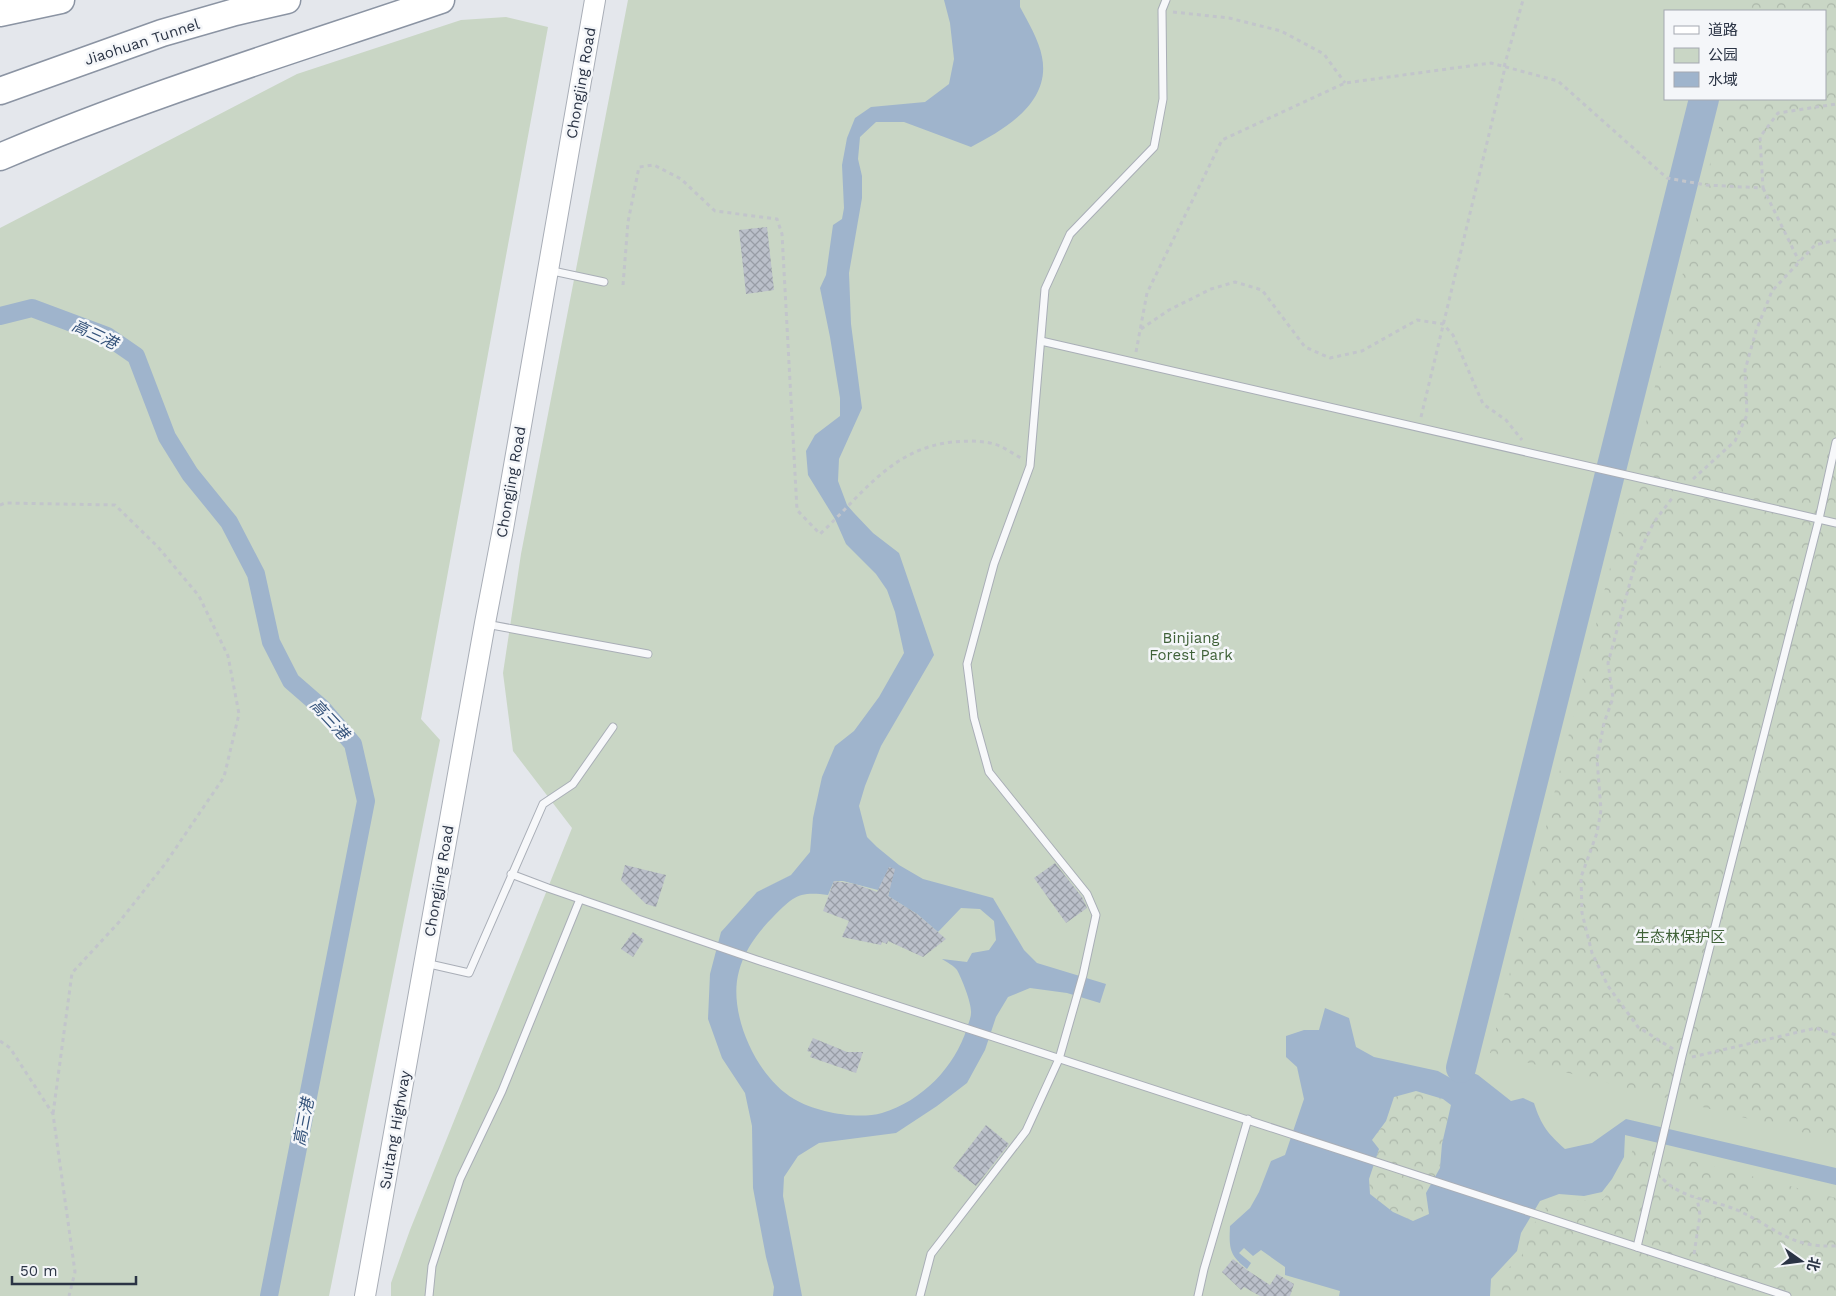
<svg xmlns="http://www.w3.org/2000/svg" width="1836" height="1296" viewBox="0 0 1836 1296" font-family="'Work Sans','Noto Sans SC',sans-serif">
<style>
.green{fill:#c9d6c5;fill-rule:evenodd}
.forest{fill:url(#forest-crowns)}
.water{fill:#9fb4cc;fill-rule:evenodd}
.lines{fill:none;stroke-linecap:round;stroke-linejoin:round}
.canal{stroke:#9fb4cc;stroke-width:18}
.river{stroke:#9fb4cc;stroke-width:30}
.building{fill:url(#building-cross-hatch)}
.lane-casing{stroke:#a9aeb7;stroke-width:9}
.secondary-casing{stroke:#a9aeb7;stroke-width:22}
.highway-casing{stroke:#8b94a3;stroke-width:29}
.path{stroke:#c2c5cb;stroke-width:3;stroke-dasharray:4 4;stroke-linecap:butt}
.lane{stroke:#f7f8fa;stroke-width:7}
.secondary{stroke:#fff;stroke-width:20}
.highway{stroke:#fff;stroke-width:26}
.labels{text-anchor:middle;stroke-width:5;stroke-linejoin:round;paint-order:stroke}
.street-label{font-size:15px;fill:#2b3445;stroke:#f4f6f9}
.park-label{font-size:15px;fill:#3f6138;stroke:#f4f6f9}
.water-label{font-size:16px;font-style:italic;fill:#34527a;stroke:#f4f6f9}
</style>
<defs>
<pattern id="forest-crowns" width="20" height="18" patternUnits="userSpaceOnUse" patternTransform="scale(1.25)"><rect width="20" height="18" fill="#c9d6c5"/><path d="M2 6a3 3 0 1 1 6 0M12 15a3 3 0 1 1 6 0" fill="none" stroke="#adb8ab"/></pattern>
<pattern id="building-cross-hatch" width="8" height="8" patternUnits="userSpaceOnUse" patternTransform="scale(1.25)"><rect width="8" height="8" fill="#bbc0ca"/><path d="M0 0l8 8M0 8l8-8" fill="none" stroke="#989da6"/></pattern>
</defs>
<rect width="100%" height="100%" fill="#e4e7ec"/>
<g class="green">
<path d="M628,0H1836V1296H391V1283L410,1230L572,828L513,751L503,673L521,554ZM1665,11H1825V99H1665Z"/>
<path d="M506,17L548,27L421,719L440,740L329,1296H0V228L297,74L461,20Z"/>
</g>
<g class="forest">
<path d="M1751,0H1836V1141L1490,1053L1726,99H1825V11H1748Z"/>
<path d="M1415,1091L1443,1099L1451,1105L1442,1144L1440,1168L1426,1193L1429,1214L1413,1221L1393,1212L1370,1194L1369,1179L1379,1149L1372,1140L1386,1121L1394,1097Z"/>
<path d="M1634,1146L1836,1198V1296H1496L1499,1277L1522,1255L1530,1229L1550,1202L1603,1199L1624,1174Z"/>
</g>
<g class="water">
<path d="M944,0H1020V7C1028,22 1039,40 1042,57C1051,102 1006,129 971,147L904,122H876L860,137L858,159L862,176V198L849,273L851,324L862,408L839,459L838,481L847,505L854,513L873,533L899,553L934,655L881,746L865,786L859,806L867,837L877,847L899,865L923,879L993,898L1024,950L1037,963L1106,984L1100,1003L1067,993L1030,988L1008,997L996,1017L985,1050L967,1083L937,1106L896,1133L819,1143L798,1156L784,1177L783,1196L802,1296H773L774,1287L766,1257L753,1188L752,1126L745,1093L722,1058L708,1019L710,974L721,932L757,892L791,875L810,852L813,818L822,777L835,746L854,731L879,697L904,653L895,612L887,590L876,574L846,544L835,519L808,475L806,451L815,435L840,416V398L830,337L820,288L826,275L833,225L842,219L844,208L842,165L847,138L855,118L871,107L925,102L949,84L954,59L950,23ZM834,881H843L878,890L881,885L890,889L888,896L917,914L938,932L961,908L980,909L994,921L996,940L989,950L972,953L967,962L942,959C947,962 954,966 957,970C962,979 972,1004 971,1013C971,1018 968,1024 967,1028C955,1067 922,1101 882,1113C857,1120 816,1112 794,1099C757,1078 727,1013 739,971C744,951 758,932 773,917C793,897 798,891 828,895Z"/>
<path d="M1325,1008L1349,1018L1356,1047L1374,1057L1438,1071L1454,1080L1461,1068L1478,1075L1511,1101L1523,1098L1534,1103C1541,1125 1548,1134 1565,1149L1592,1143L1626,1119L1836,1168V1185L1625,1135L1624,1157L1612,1179L1602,1192L1584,1196L1559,1194L1540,1201L1521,1233L1517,1251L1491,1279L1490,1296H1339L1340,1291L1285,1275V1267L1261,1250L1253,1256L1244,1248L1239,1253L1251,1263L1247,1269C1229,1255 1229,1248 1230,1226L1250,1208L1259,1192L1271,1161L1285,1155L1304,1099L1297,1067L1286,1057V1036L1304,1030H1319ZM1416,1091L1443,1099L1451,1105L1442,1144L1440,1168L1426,1193L1429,1214L1413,1221L1393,1212L1370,1194L1369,1179L1379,1149L1372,1140L1386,1121L1394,1097Z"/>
</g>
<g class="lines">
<path class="canal" d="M0,316L32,308L107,336L136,356L167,437L190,474L229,522L256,574L271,642L291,681L322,708L353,744L366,801L269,1296"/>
<path class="river" d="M1461,1068L1704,99"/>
</g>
<g class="building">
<path d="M767,227L774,290L746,294L739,230Z"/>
<path d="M1055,863L1082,897L1087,908L1066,923L1034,878Z"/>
<path d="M625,865L666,875L656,907L646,904L621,880Z"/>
<path d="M889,867L895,869L888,896L917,914L946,939L923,957L888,941L887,944L882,942L881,945L842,937L849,921L823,911L834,881L855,884L877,892Z"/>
<path d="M633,932L644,940L633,957L621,949Z"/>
<path d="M813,1038L847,1052H863L856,1073L810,1057L812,1052L807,1051Z"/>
<path d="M986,1125L1009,1144L976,1186L953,1168Z"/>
<path d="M1233,1259L1247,1270L1270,1285L1277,1274L1294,1284L1290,1296H1260L1244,1287L1241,1290L1222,1272Z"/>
</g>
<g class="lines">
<defs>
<g id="lane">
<path d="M548,270L604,282"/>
<path d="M1041,341L1836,523"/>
<path d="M486,624L648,654"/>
<path d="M511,874L548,888L757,960L1787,1296"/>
<path d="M425,963L469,973L543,804L573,784L613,727"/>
<path d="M1637,1247L1682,1056L1819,519L1836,442"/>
<path d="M429,1296L432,1266L460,1179L502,1091L580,899"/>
<path d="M920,1296L931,1254L1026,1131L1059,1059L1083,975L1096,915L1087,894L989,772L974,718L967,664L994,564L1030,466L1045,289L1070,234L1154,147L1163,99L1162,10L1166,0"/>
<path d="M1198,1296L1204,1269L1248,1119"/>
</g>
<path id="secondary" d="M365,1296L485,623L503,529L595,0"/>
<g id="highway">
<path d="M0,13L61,0"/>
<path d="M0,91L162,33L235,12L287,0"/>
<path d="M0,157C143,96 294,50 441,0"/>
</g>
</defs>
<use href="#lane" class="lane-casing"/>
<use href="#secondary" class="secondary-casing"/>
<use href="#highway" class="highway-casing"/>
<g class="path">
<path d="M1173,12L1229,18L1281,31L1324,54L1345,83"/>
<path d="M1763,188L1799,261"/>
<path d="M623,285L628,222L639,167L654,165L681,179L715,211L777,219L782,234L797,510L820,534C862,495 891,449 952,442C966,441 980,440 994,444C1003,446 1013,454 1021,458"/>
<path d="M1141,329L1169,310L1211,289L1235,282L1262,290L1305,347L1330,358L1362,351L1417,320L1443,324L1453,335L1483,404L1506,420L1522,440"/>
<path d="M1136,352L1147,293L1222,140L1345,83L1491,63L1558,81L1667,178L1706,185L1763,188L1760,137L1778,113L1836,104"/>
<path d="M1421,417L1504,72V67L1523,0"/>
<path d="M1693,479L1735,441L1747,415L1745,370L1756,331L1772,291L1815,245L1836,240"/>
<path d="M0,505L5,503L115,505L158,547L199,596L228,656L239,714L224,777L165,864L120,921L72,973L53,1114"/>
<path d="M0,1041L10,1048L53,1114L75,1272L69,1296"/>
<path d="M1673,1049L1638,1027L1608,986L1592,953L1582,913L1581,877L1597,833L1601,810L1597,759L1604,723L1613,698L1608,663L1637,557L1654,522L1673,497"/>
<path d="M1692,1057L1816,1028L1836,1035"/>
<path d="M1663,1179C1684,1200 1711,1199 1737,1210C1775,1227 1789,1248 1836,1246"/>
<path d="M1694,1254L1700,1215L1697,1198"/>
</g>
<use href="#lane" class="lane"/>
<use href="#secondary" class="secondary"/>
<use href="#highway" class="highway"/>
</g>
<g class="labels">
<g class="street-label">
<text transform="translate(142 42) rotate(-18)" y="5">Jiaohuan Tunnel</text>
<text transform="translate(581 83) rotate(-80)" y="5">Chongjing Road</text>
<text transform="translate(511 482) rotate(-80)" y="5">Chongjing Road</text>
<text transform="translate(439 881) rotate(-80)" y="5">Chongjing Road</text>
<text transform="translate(395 1130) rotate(-80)" y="5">Suitang Highway</text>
</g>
<g class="park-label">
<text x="1191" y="643">Binjiang<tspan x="1191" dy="17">Forest Park</tspan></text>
<text x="1680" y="942">生态林保护区</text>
</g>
<g class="water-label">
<text transform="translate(95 334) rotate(25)" y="6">高三港</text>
<text transform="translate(330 719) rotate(47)" y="6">高三港</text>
<text transform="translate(303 1122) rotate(-79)" y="6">高三港</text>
</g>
</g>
<rect x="1664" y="10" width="162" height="90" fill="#f4f6f9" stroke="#a4a8b1"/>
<rect x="1674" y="26" width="25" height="8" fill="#ffffff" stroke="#a4a8b1"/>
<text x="1708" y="35" font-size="15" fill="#2b3445">道路</text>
<rect x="1674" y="48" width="25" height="15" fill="#c9d6c5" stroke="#a4a8b1"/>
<text x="1708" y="60" font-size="15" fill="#2b3445">公园</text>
<rect x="1674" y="72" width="25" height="15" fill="#9fb4cc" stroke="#a4a8b1"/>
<text x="1708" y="85" font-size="15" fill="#2b3445">水域</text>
<g transform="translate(1801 1261) rotate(104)" stroke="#f4f6f9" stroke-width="4" paint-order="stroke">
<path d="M0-4L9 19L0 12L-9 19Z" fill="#2b3445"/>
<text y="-8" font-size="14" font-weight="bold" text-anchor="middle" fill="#2b3445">北</text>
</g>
<path d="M12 1276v8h124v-8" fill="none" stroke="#2b3445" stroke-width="2.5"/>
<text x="20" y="1276" font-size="15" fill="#2b3445" stroke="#f4f6f9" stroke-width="4" paint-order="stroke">50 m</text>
</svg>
